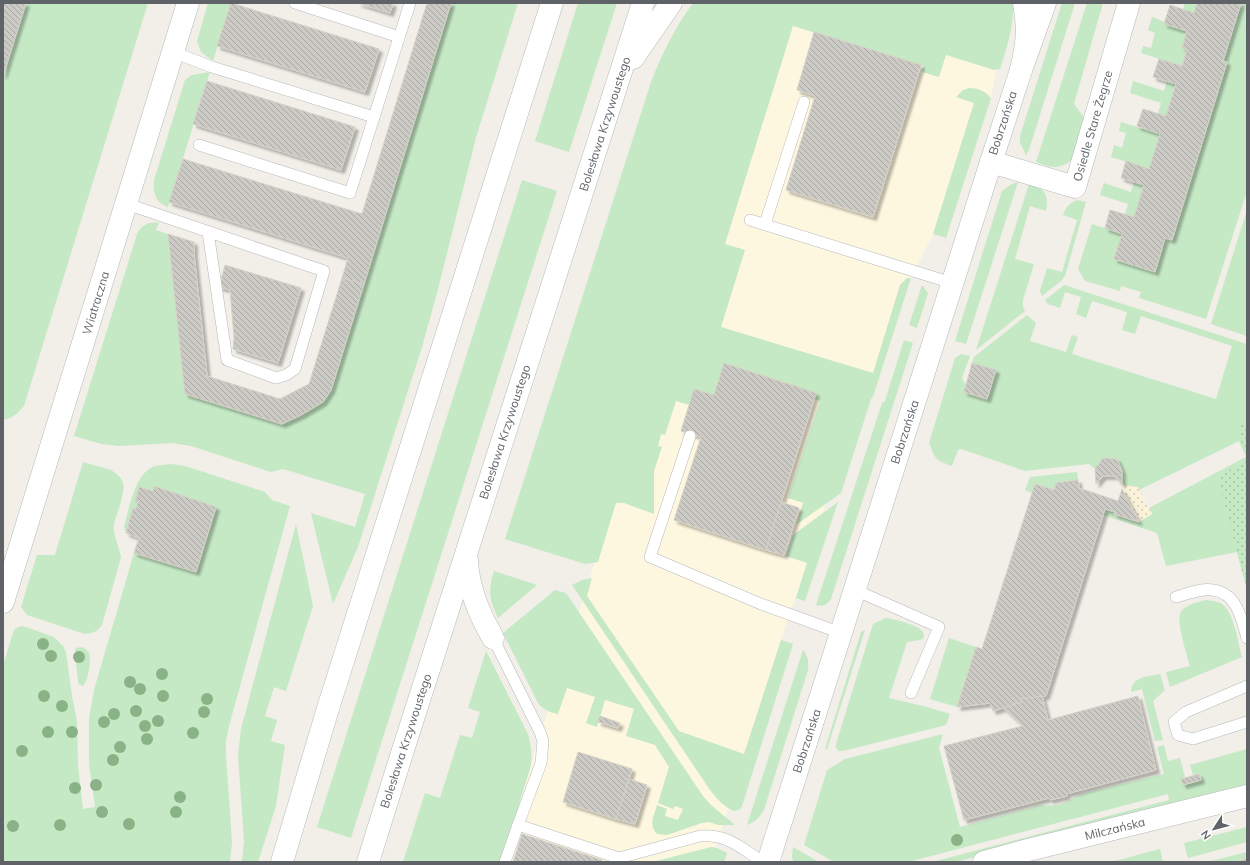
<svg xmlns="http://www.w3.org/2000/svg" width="1250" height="865" viewBox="0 0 1250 865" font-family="Mulish,sans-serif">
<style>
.commercial{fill:#fef7e0}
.green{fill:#c5e8c5}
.sand{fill:url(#sand-dots)}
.park{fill:url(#park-dots)}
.building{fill:url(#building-back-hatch);stroke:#d6d1c6;filter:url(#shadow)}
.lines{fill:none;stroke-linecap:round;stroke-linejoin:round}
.lane-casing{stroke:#b5b8bc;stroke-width:12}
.street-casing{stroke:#b5b8bc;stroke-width:23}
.secondary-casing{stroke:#b6babf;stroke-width:23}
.lane{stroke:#fff;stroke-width:11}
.street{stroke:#fff;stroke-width:22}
.secondary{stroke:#fff;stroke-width:22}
.tree{fill:#89b387}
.labels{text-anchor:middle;stroke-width:4;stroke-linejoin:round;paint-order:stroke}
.street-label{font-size:12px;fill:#5f6368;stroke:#fff}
</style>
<defs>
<pattern id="sand-dots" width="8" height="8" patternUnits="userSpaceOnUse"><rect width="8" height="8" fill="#fbf3d9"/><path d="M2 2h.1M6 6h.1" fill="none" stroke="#cec8b4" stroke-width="1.8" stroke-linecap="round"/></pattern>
<pattern id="park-dots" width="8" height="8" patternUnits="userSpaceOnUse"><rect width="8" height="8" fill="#c5e8c5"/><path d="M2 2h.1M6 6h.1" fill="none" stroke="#a3c0a4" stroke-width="1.8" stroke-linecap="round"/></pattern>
<pattern id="building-back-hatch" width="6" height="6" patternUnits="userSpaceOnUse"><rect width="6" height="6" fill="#cccac5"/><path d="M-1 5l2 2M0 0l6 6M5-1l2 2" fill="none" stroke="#a9a8a4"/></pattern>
<filter id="shadow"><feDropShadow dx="3.5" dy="3.5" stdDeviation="1" flood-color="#0004"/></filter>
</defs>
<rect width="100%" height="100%" fill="#f1efe8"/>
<path class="commercial" d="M772,3L999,55L991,98L974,103L933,234L911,278L873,397L860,395L807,563L781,640L711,862H500Z"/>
<g class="green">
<path d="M26,3H148L24,406C17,414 13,418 3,420V76Z"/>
<path d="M208,3H231L213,61L201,52L197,41Z"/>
<path d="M451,3H518L477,134L437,293L422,347L358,547L333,604L311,513L355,527L365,494L283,469L271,472L191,446L172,443L119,446L101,444L74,436L137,234C142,225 148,221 159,223L156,230L168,234L185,394L282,424L301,415L323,402L331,391Z"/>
<path d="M578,3H617L569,152L535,141Z"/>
<path d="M693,3H1013C1014,26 1007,47 1000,69L994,70L946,55L939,77L922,72L923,66L921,65L793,26L725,244L745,250L721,327L873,373L900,285L907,278H911L873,397L871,399L841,493L796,525L803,503L788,498L820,401L814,399L816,393L725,363L714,395L694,389L689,405L676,401L665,435L661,434L658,446L662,447L654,471V514L624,503H616L598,562L585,564L505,539L651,82C662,54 675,27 693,3Z"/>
<path d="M1062,3H1075L1029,150L1026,155L1020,142V136Z"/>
<path d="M1087,3H1103L1074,104L1086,120C1084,128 1078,151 1074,157C1070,163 1061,167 1054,167C1048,167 1042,164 1036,162Z"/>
<path d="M1185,3H1197L1194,13L1183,10Z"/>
<path d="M1241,3H1247V191L1206,319L1139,298L1141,292L1121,286L1120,291L1085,281L1078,269L1092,224L1122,234L1155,271L1165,238L1172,240L1227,62L1223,61Z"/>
<path d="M1152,17L1187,31L1182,48L1187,50L1182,66L1141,53L1143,46L1151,48L1155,33L1148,30Z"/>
<path d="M210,72L207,81L168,207C155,202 153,193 154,180L185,80L192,75Z"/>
<path d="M1133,81L1164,91L1167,81L1176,84L1166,116L1158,113L1161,103L1130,93Z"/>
<path d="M969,88C978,88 985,91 991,98L946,238L933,234L974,103L956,97L963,90Z"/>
<path d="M1121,122L1160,134L1149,169L1111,157L1114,145L1122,148L1126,133L1119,131Z"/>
<path d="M522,180L557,191L351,838L317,827Z"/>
<path d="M1018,182L966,344L955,341L1002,191L1012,184Z"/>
<path d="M1134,182L1144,185L1134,217L1125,214L1128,204L1100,195L1104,183L1131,192Z"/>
<path d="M1029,184C1045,188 1049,195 1046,211L1030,206L1015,259L1034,264L1023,300V306L1025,311L976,350Z"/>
<path d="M1078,200L1086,202L1065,276L1061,281L1042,296L1040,291L1047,268L1062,272L1077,220L1063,215C1066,207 1069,203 1078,200Z"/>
<path d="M1247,210V336L1211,324Z"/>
<path d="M922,285L928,293L917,328L909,325Z"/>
<path d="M1064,285L1247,344V459L1218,477L1247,521V590L1237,552L1166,566L1157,533L1103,515L1105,509L1115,512L1114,514L1139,522L1152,514L1149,508L1246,457L1239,441L1139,490L1138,487L1122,485V471L1117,459L1103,458L1095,469L1089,464L1025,471L961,449L958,450L952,466C935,460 936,460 929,443L955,358L961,354L970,356L962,378L966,385L964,392L987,399L996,370L972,363L974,357L1027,315L1036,323L1030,341L1066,352L1072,335L1078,337L1072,354L1216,399L1232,346L1141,316L1135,334L1122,330L1127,312L1092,301L1086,318L1076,314L1081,297L1065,292L1060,308L1048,304L1045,300Z"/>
<path d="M904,340L913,343L831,599C827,605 823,607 816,605L882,403L885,401Z"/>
<path d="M83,462L111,470L118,475L122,480L124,487L120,505L114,523V532L121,557L102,625C97,632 93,633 85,634L27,615L21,607L37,555H55Z"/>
<path d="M171,464L185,466L265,492L272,500L290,506L229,726L226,741V755L232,842L230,862H3V665L14,630L18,627L23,626L54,637L63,646L66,652L72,696L77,721L78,766L83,809L95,807L89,764V719L94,690L134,553L196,572L216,507L155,486H154L153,491L140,487L135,502L138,503L136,509H133L126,533L124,527C129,509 135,472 155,466C160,465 165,465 171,464Z"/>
<path d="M1077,472L1078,480L1056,483L1054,490L1035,484L1032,493L1025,490L1030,477Z"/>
<path d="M838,502L805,601L796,598L807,563L786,556L793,535Z"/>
<path d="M296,524L313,606L286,691L274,687L265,716L277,720L271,741L285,745L276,806L258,862H242L244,841L238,755L241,729Z"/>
<path d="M494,571L537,585L498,618C489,600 488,590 494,571Z"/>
<path d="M592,578L587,596L679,731L744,754L781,640L793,644L742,806L739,810L734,811C724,807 717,799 710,790L572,585L582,580Z"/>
<path d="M555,590L566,593L703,796L711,805L735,825H718L709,822L702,823L667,835L657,834C648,825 654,816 657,805L667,809L665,816L678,820L683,809L675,806L673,809L658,803L669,767L655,745L626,736L634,709L605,700L597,727L586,723L595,697L567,688L558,714C549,712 544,710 538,703L503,633Z"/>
<path d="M1206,600C1212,601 1217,601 1222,604C1234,612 1238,643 1242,657L1170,687L1166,672L1190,666C1187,656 1177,623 1180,614C1183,605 1198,602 1206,600Z"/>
<path d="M886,618C893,619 919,625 923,632C924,634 924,635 924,638L920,640L907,642L889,698L927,707L950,714L946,725L843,751H839L836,748V744L873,624Z"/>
<path d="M865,630L827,749H825L861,632Z"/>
<path d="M949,638L976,647L957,707L930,699Z"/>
<path d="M81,647C85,648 88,650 89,653C92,660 88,681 83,686L80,685L78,682L75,652L76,648Z"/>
<path d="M803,650C808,656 809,662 808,670L764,810C759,818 755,822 747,825Z"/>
<path d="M486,651L528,734C531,746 533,756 530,769L501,862H403L425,793L440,798L460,735L472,738L480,712L468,708Z"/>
<path d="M1160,674L1165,690L1153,701L1163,740L1155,741L1142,689L1131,692C1132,676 1147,677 1160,674Z"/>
<path d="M943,734L939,748L960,827L1042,805C1056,807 1067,803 1079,795L1164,774L1157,747L1164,745L1168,761L1180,758L1185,777L1181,779L1183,785L1201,780L1199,774L1193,775L1190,765L1247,749V787L955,862H932L1169,800L1168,794L908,862H834L804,845L827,770L845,759Z"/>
<path d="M1247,827V842L1188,858L1184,843Z"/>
<path d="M711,847L717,848L727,853L724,862H652Z"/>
<path d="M793,847L819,862H793L792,856Z"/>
<path d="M1160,849L1163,862H1111Z"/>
<path d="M1247,852V859L1235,862H1207Z"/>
</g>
<path class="sand" d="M1122,485L1138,487L1152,514L1139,522L1122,489Z"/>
<g class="park">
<path d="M1241,424L1247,426V453L1241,441Z"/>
<path d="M1247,459V590L1218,477Z"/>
</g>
<g class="building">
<path d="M3,3H26L3,76Z"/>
<path d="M231,3L379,49L365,92L217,46Z"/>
<path d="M358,3H393L390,13Z"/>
<path d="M427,3H451L364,284L342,278L348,258L169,202L183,159L362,214Z"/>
<path d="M1197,3H1241L1223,61L1227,62L1172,240L1165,238L1155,272L1114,259L1122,234L1105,228L1110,210L1134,217L1144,185L1121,178L1126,161L1149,169L1160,134L1137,126L1143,109L1166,116L1176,84L1153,77L1159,59L1182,66L1187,50L1182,48L1187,31L1164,24L1170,5L1194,13Z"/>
<path d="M814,32L921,65L873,217L786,190L815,96L797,90Z"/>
<path d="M207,81L355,127L341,170L193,124Z"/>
<path d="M168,234L194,242V254L207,376L280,399L309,384L342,278L364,284L331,390L323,402L301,415L282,424L185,394Z"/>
<path d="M225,265L301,288L278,363L233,349L234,337L230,290L219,287Z"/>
<path d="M724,363L816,393L766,550L674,520L701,437L681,431L694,389L714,395Z"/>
<path d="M972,363L996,370L987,399L964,392Z"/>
<path d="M1103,458L1117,459L1122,471V485L1115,476H1103L1096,484L1095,469Z"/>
<path d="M1078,480L1079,488L1118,501L1122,489L1139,522L1114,514L1115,512L1105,509L1046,696L1020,699L1021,702L993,711L990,703L957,707L976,647L982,649L1035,484L1054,490L1056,483Z"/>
<path d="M154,486L216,507L196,572L134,553L139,538L126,533L133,508L136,509L138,503L135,502L139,487L153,491Z"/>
<path d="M781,502L799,508L784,555L766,550Z"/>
<path d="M1042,696L1048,720L1138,696L1156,770L1066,794L1067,796L1050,800L1049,798L964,820L944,746L1023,726L1003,708L1021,702L1020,699Z"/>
<path d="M600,716L620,723L618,728L598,722Z"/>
<path d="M578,752L632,769L616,819L563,802Z"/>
<path d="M1199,774L1201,780L1183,785L1181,779Z"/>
<path d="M629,779L647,785L635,824L616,819Z"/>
<path d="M522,834L602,860L601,862H513Z"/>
<path d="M1247,859V862H1235Z"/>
</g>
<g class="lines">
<defs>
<g id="lane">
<path d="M295,3L399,37"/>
<path d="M173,52L212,67L374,117"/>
<path d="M199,145L350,193L410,3"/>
<path d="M127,204L324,271L295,369L286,375L276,378L227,360L208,232"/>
<path d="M750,220L952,283"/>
<path d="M765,224L804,102"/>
<path d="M690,436L650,557L761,604L841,633"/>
<path d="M855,590L939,627L911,693"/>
<path d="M1176,597C1187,594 1201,588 1213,590C1237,593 1242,620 1247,638"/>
<path d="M493,638L540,732L543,741L541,763L518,825L505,862"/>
<path d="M1247,686L1186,712L1174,722L1178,735L1193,739L1247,722"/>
<path d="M518,825L619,858"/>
<path d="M615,862L619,858L700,836C728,834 741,848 763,862"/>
</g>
<g id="street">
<path d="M991,162L1075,187L1129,3"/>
<path d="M3,602L188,3"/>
<path d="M768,862L991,162L1021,70L1045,3"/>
<path d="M984,862L1024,851L1247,796"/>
</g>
<g id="secondary">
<path d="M633,58L671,3"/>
<path d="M1021,70C1027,45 1029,29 1024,3"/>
<path d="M467,560C468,588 479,614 493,638"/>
<path d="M282,862L330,702L552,3"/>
<path d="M368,862L403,750L643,3"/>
</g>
</defs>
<use href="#lane" class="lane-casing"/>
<use href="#street" class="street-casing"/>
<use href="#secondary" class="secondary-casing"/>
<use href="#lane" class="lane"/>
<use href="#street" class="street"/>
<use href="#secondary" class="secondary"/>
</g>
<g class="tree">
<circle cx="43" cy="644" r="6"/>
<circle cx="51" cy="656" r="6"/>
<circle cx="79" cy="657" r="6"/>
<circle cx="162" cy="674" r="6"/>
<circle cx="130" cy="682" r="6"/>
<circle cx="140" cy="689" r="6"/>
<circle cx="44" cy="696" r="6"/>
<circle cx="163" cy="696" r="6"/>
<circle cx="207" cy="699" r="6"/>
<circle cx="62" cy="706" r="6"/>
<circle cx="136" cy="711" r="6"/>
<circle cx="204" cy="712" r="6"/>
<circle cx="114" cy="714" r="6"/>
<circle cx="158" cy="721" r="6"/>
<circle cx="104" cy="722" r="6"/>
<circle cx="145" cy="726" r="6"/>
<circle cx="48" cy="732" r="6"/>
<circle cx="72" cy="732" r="6"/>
<circle cx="193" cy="733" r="6"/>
<circle cx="147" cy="739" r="6"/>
<circle cx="120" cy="747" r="6"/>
<circle cx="22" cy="751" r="6"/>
<circle cx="113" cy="760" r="6"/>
<circle cx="96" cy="785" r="6"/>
<circle cx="75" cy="788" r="6"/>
<circle cx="180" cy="797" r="6"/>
<circle cx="102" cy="812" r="6"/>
<circle cx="176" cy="812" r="6"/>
<circle cx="129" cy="824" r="6"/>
<circle cx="60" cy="825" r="6"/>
<circle cx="13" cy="826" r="6"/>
<circle cx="957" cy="840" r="6"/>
</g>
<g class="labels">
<g class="street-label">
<text transform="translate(1003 123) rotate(-72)" y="4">Bobrzańska</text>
<text transform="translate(605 124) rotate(-72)" y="4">Bolesława Krzywoustego</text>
<text transform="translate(1093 126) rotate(-74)" y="4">Osiedle Stare Żegrze</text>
<text transform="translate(96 303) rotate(-73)" y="4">Wiatraczna</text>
<text transform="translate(505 432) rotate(-72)" y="4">Bolesława Krzywoustego</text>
<text transform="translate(905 432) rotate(-72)" y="4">Bobrzańska</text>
<text transform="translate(406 741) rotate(-72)" y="4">Bolesława Krzywoustego</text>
<text transform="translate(807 741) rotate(-72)" y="4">Bobrzańska</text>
<text transform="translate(1115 829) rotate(-14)" y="4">Milczańska</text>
</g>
</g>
<rect width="1250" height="865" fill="none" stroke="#5f6368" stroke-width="8"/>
<g transform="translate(1214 829) rotate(234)" stroke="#ffffff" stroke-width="3" paint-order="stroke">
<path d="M0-3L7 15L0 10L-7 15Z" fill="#5f6368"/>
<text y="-6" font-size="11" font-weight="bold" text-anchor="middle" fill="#5f6368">N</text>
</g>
</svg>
